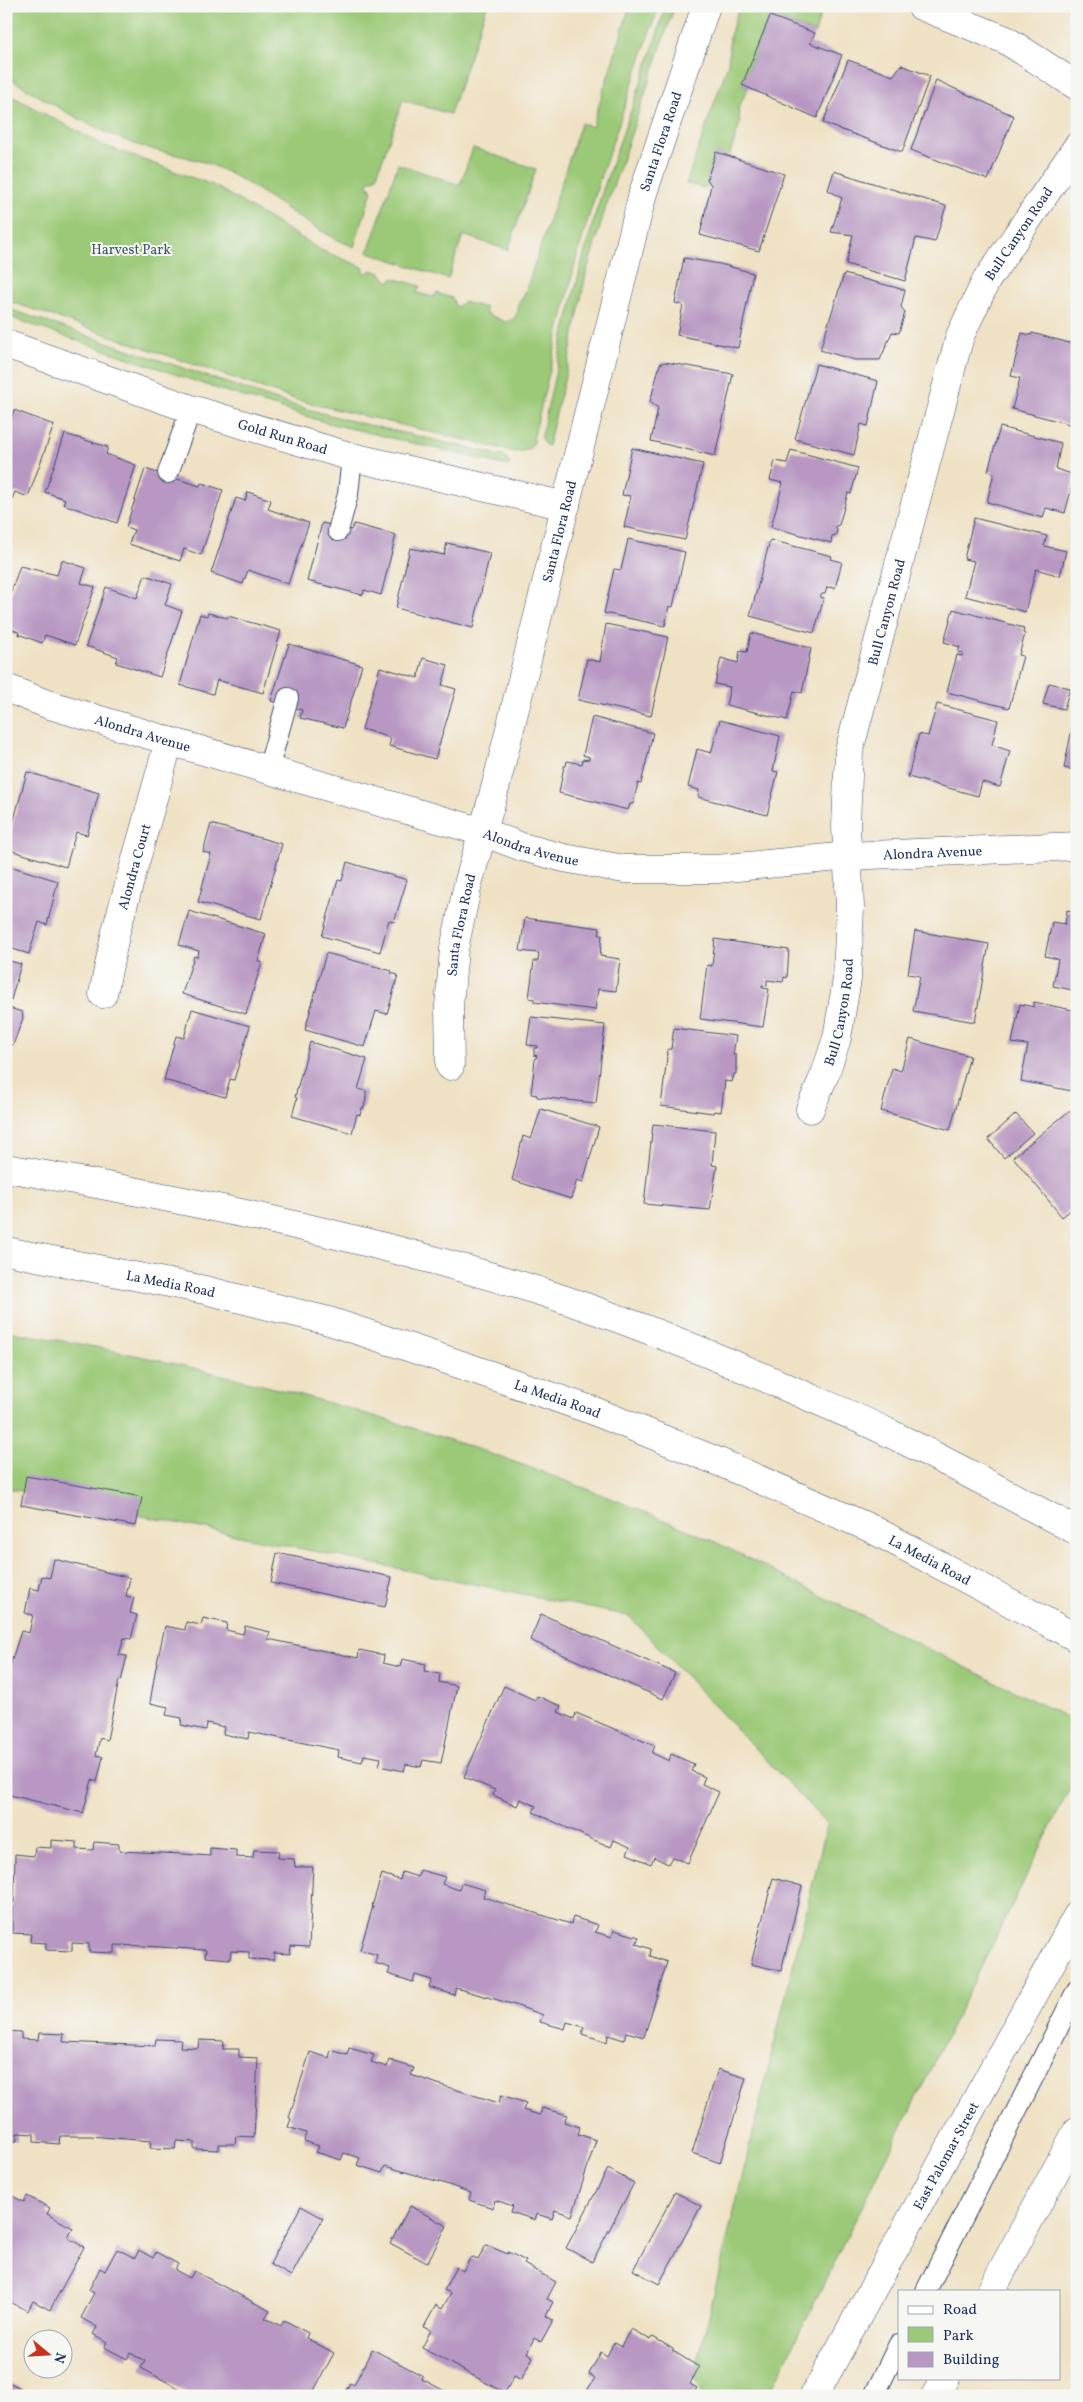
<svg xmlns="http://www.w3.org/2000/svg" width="1083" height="2402" viewBox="0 0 1083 2402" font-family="Vollkorn,serif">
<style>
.green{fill:#9bc977;stroke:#5b7c6a}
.building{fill:#b898c2}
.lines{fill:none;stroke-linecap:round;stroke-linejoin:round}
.lane-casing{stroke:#3b4a6d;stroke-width:22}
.street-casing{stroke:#3b4a6d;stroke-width:29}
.secondary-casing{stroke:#3b4a6d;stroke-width:29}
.primary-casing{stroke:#3b4a6d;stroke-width:29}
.lane{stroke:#fff;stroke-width:20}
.street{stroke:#fff;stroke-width:28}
.secondary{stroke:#fff;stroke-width:28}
.primary{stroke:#fff;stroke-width:28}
.labels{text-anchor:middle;stroke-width:4;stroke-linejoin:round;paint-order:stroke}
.street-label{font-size:14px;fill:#1b2f5e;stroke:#f6f6f2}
.park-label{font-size:14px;fill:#3b5664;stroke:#f6f6f2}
</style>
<rect width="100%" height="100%" fill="#f6f6f2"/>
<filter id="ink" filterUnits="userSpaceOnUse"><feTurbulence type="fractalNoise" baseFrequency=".02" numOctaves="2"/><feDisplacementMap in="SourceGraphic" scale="10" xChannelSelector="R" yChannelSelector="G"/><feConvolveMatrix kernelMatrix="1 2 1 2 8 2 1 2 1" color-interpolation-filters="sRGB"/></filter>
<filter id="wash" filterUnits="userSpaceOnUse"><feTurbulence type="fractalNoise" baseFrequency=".0096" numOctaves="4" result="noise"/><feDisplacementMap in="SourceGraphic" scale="20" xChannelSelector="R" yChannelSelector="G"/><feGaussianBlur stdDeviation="1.12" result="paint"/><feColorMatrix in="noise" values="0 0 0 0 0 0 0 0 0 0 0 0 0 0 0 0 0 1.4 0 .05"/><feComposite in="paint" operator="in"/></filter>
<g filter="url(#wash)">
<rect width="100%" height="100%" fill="#efe1c3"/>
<g class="green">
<path d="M6,6H487L450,114L403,100L376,178L369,181L368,184L372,191L354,247C303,227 262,186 212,165C189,156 162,153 138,145C93,130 47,101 6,76Z"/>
<path d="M630,6H658V8L599,182L577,256L533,440L535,441L528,450L515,452L297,400L6,300V93L103,145L215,186L321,250L363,267L366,274L371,270L381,273L388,282L393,278L420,286L417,293L434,297L436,293L452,298L456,307L464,302L486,308L485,313L506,322L514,319L518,311V303L524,296L581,123L592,127Z"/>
<path d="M665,6H675L604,213L586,274L568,364L548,446L544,444L541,437C558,362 574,286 596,212C617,142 647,76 665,6Z"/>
<path d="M746,6H813L821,13L815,33L770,16L742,85L748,88L738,109L740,123L729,157L716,153L707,178L711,185L704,188L686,184L728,64L730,36L738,10Z"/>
<path d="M473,148L536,169L508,250L463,235L448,279L368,252L398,164L460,185Z"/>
<path d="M6,308L286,403L351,421L504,456L510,464L509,466L324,422L218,389L6,316Z"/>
<path d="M6,1331C240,1369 478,1439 695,1533C739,1552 781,1576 824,1597C908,1639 993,1681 1077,1722V1774L768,2396H704L694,2377L827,1824L629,1616L6,1488Z"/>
</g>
<g id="blocks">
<g class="building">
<path d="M770,16L815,33L810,43L842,55L817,118L742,85Z"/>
<path d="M848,60L893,76L901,65L930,76L902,152L823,123Z"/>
<path d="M936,80L1014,116L988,180L911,150Z"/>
<path d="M716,152L784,174L759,251L700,235L711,185L707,179Z"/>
<path d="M834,171L946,206L935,242L916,238L905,281L846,264L853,235L831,232L842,198L828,190Z"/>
<path d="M684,258L720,264L753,273L738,348L677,335L683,305L675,303Z"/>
<path d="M844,274L905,290L901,307L905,312L899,333L892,332L880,360H855L820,350Z"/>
<path d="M1022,333L1031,335L1032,333L1077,345V412L1073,425L1012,409L1020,378L1011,376Z"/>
<path d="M665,362L733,374L715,456L651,441L658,408L650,402L660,364Z"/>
<path d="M816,364L878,381L868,426L861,424L854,455L795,439Z"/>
<path d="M14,410L54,425L28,497L15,492L9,506L6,505V419L10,421Z"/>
<path d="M1000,427L1061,443L1056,469L1075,475L1065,513L1046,508L1043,518L987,502L994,473L988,471Z"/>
<path d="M65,434L108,447L106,454L136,465L117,523L63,504L65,499L45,492Z"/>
<path d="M632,448L703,464L685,540L624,527L631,496L622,495Z"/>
<path d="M791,450L858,468L851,494L848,493L839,525L835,526L837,529L836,535L832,536L831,543L771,527L783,483L770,480L775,461L787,463Z"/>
<path d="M145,469L200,486L201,483L223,490L201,555L184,549L180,561L129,544L134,530L126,527Z"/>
<path d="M248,492L271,500L268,509L309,523L288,584L248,570L243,584L211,573L236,498L245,501Z"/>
<path d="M974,518L1047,536L1044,546L1066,551L1060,576L1036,569L1025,612L965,596L974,561L964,559Z"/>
<path d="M322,523L351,530L354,524L396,535L381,595L364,590L363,595L307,581Z"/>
<path d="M628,539L685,552L673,607L669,606L665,626L604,613L614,569L621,570Z"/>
<path d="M770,540L832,556L831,559L842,562L835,588L827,587L825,594H822L820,597L824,598L814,633L750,616Z"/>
<path d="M447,543L490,553L473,628L396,608L410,548L444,555Z"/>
<path d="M62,560L86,568L81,583L95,587L75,645L45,635L42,643L18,634L19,632L6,627V606L20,566L57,575Z"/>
<path d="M145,575L172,584L165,605L182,611L160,677L116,663L118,657L86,646L106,587L137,598Z"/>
<path d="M953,609L1024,628L1023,633L1025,634L1019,655L1023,656L1009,708L947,692L957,655L962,656L963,653L958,652L960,647L944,642Z"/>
<path d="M208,613L227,618L228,616L281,631L263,693L217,680L213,694L180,685L200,614L207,616Z"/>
<path d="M606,624L668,637L651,716L578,700L587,659L600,662Z"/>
<path d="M751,633L811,648L802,693L794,691L787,720L726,705L730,687L715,684L721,658L738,663L740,651L747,652Z"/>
<path d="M289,644L362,665L343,728L300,718L302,710L271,701Z"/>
<path d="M423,658L448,665L442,685L456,689L435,759L389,746L391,738L362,729L380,667L418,678Z"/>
<path d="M1049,683L1070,688L1064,709L1043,704Z"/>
<path d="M937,704L998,720L992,745L1010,751L1000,787L982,782L978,796L908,777L919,734L928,736Z"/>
<path d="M1076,709H1077V771L1064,768Z"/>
<path d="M592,717L653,733L641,784L638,783L633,804H630L628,810L559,793L564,766H566L567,761L582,764L583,759L589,760V757L583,755Z"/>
<path d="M720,720L780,736L773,771L778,772L767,815L698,797L699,790L688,787L697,749L711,753Z"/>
<path d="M27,772L99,793L87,835L76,832L66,867L6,849Z"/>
<path d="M211,824L282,844L261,919L198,902L211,854L203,852Z"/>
<path d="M347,862L407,880L394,922L389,920L380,952L322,936L338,880L342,881Z"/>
<path d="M6,865L58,881L47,925L39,922L29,954L6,947Z"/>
<path d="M1067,910L1077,912V991L1053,986L1058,959L1045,956L1052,922L1065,924Z"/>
<path d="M189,911L266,934L258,961L262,962L246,1014L182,994L194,956L197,957L199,951L179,945Z"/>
<path d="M525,918L600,928L599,935H602L600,956L620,959L616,991L598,989L595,1010L534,1002V999L529,998L534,961H538L539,953L520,951Z"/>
<path d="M915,931L989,944L975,1022L913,1011L920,976L908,974Z"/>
<path d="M715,939L789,950L787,978L784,977L783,982L767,980V986L762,985V988L769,989L763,1027L700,1019L707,965L712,966Z"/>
<path d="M326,953L392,971L391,973L398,975L387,1014L376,1011L365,1047L305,1030Z"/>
<path d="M6,960L21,964L11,1000L6,999Z"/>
<path d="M1034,1002L1077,1011V1092L1021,1081L1028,1045L1012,1043L1020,1004L1034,1007Z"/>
<path d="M6,1007L22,1012L23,1018L13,1045L6,1043Z"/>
<path d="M192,1009L250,1026L234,1080L230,1079L225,1097L164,1080L176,1036L184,1038Z"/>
<path d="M531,1017L605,1025L596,1103L537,1097V1095L531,1094L535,1060L537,1056L534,1055V1048H537L538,1046L527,1045Z"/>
<path d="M674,1028L736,1036L733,1055H736V1074H734L732,1082L725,1081L721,1112L714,1111L713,1113L661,1106L668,1049H671Z"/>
<path d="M910,1039L970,1056L950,1130L881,1111L892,1068L901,1071Z"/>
<path d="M310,1042L367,1059L358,1089L366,1091V1098L364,1108H362L360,1115L357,1114L352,1133L292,1116L297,1098L295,1097Z"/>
<path d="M541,1109L599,1127L583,1182L577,1180L571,1199L512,1180L523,1136L531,1139Z"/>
<path d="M1069,1111L1077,1120V1205L1062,1217L1013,1157Z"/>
<path d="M1016,1114L1033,1133L1004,1158L988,1139Z"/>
<path d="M653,1124L715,1131L712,1165L717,1166L710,1210L644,1204Z"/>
<path d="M26,1476L142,1497L136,1526L21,1505Z"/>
<path d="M277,1553L392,1577L385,1607L271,1583Z"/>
<path d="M54,1559L130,1578L126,1596L134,1598L130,1613L137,1615L131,1639L124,1638L119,1655L127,1656L121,1681L119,1680L107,1740L100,1738L96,1755L103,1757L97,1782L92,1780L83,1813L6,1794V1724L9,1715L6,1714V1678L21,1631L29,1633L33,1615L25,1613L30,1588L39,1590L42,1576L50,1578Z"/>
<path d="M541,1614L675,1673L663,1699L530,1640Z"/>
<path d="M203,1618L227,1623L226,1630L243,1634L245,1626L270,1632L268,1639L358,1658L359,1650L384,1655L383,1663L400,1667L402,1659L426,1664L424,1671L440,1674L439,1682L457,1686L441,1763L423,1760L421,1767L406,1764L404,1771L379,1766L381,1758L364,1755L362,1762L338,1757L339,1750L249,1732L248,1739L223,1734L224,1727L207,1723L206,1730L181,1725L182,1718L166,1715L168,1707L150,1703L155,1672L165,1626L185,1630L186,1622L201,1625Z"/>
<path d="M504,1686L535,1700L537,1696L561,1706L558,1712L574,1719L576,1713L655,1746L652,1753L669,1761L671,1754L694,1764L691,1771L705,1777L702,1784L719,1792L688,1863L672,1857L668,1864L654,1857L651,1864L627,1854L630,1847L614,1840L611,1847L589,1838L533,1812L536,1806L520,1799L517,1806L493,1795L495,1790L464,1777Z"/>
<path d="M51,1840L77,1842V1849L93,1850L94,1842L119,1844V1851L183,1854L210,1856V1848L236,1850V1857L253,1858L254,1850L279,1851L278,1858L294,1859L295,1867H313L309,1947L291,1946L290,1954L274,1953V1960L249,1959V1952L231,1951L230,1959L205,1957L206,1950L144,1946L115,1945V1953L89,1952V1944L72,1943V1951L46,1950V1943L30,1942L31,1934L12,1933V1902H14L15,1854L34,1856L35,1847L51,1848Z"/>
<path d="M420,1870L445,1877L442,1884L459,1890L461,1883L485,1890L483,1897L571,1924L573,1917L598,1925L595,1932L612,1937L614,1930L639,1937L636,1944L651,1949L650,1956L667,1962L644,2037L626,2032L624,2040L608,2035L607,2042L582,2034L584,2027L567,2022L565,2029L540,2022L543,2015L515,2005L456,1988L454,1995L429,1987L432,1980L415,1975L413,1982L388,1974L390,1968L375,1963L377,1955L360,1950L373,1906H372L382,1874L400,1880L402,1872L418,1877Z"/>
<path d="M773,1878L802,1886L781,1971L751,1964Z"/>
<path d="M6,2031L21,2032V2039L38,2040L39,2033L64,2034L63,2042L155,2046L156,2039L181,2040L180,2047L198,2048L199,2040L224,2041L223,2049H239V2057L258,2058L254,2137L236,2136L235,2144H219V2150L194,2149V2142L176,2141L175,2149L150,2148L151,2141L90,2136H60L59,2144L34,2142V2134L17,2133V2141H6Z"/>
<path d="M349,2048L374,2055L371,2062L387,2067L389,2060L414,2068L411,2075L438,2084L499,2103L501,2095L526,2103L523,2110L540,2115L542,2108L567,2115L564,2122L580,2127L578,2134L596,2140L572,2216L555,2210L552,2219L537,2214L535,2220L511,2212L513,2206L495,2200L493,2208L469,2200L471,2193L443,2183L385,2166L382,2173L357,2165L360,2158L344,2153L341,2160L316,2152L319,2146L304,2141L306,2133L288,2127L291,2119L289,2118L310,2052L329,2058L331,2050L347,2055Z"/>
<path d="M718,2069L746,2078L720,2163L692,2153Z"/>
<path d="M608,2169L634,2183L592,2262L566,2248Z"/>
<path d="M6,2184L12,2188L8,2194L24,2202L27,2196L50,2208L47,2214L73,2228L68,2238L84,2247L50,2310L33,2301L28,2311L6,2300Z"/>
<path d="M675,2192L701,2206L659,2284L633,2270Z"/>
<path d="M301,2206L323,2218L291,2276L270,2264Z"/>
<path d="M410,2206L447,2226L427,2263L390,2243Z"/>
<path d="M486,2245L508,2254V2252L526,2261L524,2264L556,2282L547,2299L553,2302L546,2316L553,2320L541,2342L534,2338L527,2353L533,2357L521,2380L514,2376L505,2393L422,2348L431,2330L424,2327L436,2305L442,2309L451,2293L444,2290L456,2267L463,2271L471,2257L478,2260Z"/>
<path d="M117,2249L135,2258L139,2250L153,2258L156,2252L178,2264L175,2270L190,2278L194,2271L215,2282L270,2311L265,2318L281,2326L284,2320L308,2333L306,2338L334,2353L311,2396H193L141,2368L145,2361L130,2353L127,2359L104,2347L107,2342L93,2334L97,2327L81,2318L94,2293L89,2290L100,2268L105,2271Z"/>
<path d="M631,2329L651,2340L653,2337L673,2349V2351L699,2367L690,2384L697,2388L692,2396H576L579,2391L585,2394L595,2378L589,2374L601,2352L607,2356L614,2342L621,2346Z"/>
<path d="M372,2349L423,2376L422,2379L454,2396H343L350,2383L354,2385Z"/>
<path d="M6,2381L21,2388L17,2396H6Z"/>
<path d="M333,2391L341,2396H330Z"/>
</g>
</g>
</g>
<g filter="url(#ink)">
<use href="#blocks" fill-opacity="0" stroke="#3b4a6d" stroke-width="1"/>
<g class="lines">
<defs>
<g id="lane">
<path d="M168,473L191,409"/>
<path d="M338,531L348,494L352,457"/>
<path d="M268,770L288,698"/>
<path d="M926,2291L1077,1990"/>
<path d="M874,2396L899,2344"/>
</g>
<g id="street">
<path d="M921,6L1006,40L1077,86"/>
<path id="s1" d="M6,344L191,409L352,457L566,506"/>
<path id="s2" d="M6,688L47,704L169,741L483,832L522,847L564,858L624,869H717L848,856L1077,846"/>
<path id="s3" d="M103,994L116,931L169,741"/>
<path id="s4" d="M450,1066L449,1006L454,949L468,884L496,785L643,193L706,6"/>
<path id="s5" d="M810,1109L825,1074L837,1038L847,979L850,907L846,826L849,751L960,336L986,281L1077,147"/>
</g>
<g id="secondary">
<path d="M991,2291L1077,2131"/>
<path id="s6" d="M814,2396L1077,1916"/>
<path d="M935,2396L945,2378"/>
</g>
<g id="primary">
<path d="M6,1168C188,1199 369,1237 545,1293C630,1321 714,1355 795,1391C827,1405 859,1418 889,1433C953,1464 1014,1498 1077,1531"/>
<path id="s7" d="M6,1251L205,1290L329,1321L453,1362L594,1411L719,1462L870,1528L1077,1638"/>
</g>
</defs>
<use href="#lane" class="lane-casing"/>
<use href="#street" class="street-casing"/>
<use href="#secondary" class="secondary-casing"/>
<use href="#primary" class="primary-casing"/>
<use href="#lane" class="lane"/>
<use href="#street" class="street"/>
<use href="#secondary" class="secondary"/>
<use href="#primary" class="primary"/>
</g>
</g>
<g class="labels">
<g class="street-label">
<text dy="5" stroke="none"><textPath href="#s4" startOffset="951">Santa Flora Road</textPath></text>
<text dy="5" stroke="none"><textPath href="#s5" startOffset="912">Bull Canyon Road</textPath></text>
<text dy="5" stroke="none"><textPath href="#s1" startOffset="292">Gold Run Road</textPath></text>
<text dy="5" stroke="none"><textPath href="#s4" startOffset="548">Santa Flora Road</textPath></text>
<text dy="5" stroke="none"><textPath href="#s5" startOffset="508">Bull Canyon Road</textPath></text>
<text dy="5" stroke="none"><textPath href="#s2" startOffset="144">Alondra Avenue</textPath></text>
<text dy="5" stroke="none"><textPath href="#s2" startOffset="549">Alondra Avenue</textPath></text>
<text dy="5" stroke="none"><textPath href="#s2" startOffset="954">Alondra Avenue</textPath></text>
<text dy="5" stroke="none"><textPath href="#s3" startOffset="131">Alondra Court</textPath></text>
<text dy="5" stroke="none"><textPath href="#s4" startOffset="142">Santa Flora Road</textPath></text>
<text dy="5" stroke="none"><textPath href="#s5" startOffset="102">Bull Canyon Road</textPath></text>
<text dy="5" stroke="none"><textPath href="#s7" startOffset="168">La Media Road</textPath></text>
<text dy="5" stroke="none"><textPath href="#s7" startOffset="572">La Media Road</textPath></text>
<text dy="5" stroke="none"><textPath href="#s7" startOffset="978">La Media Road</textPath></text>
<text dy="5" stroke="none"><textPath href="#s6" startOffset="274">East Palomar Street</textPath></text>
</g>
<g class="park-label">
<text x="131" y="254">Harvest Park</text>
</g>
</g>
<rect width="1083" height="2402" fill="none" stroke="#f6f6f2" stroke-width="25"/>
<rect x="898" y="2290" width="162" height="90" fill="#f6f6f2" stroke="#9ea6b7"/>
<rect x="908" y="2306" width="25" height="8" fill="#ffffff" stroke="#9ea6b7"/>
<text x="943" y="2314" font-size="15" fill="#1b2f5e">Road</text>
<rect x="908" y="2327" width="25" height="15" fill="#9bc977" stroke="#9ea6b7"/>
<text x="943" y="2340" font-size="15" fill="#1b2f5e">Park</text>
<rect x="908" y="2352" width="25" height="15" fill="#b898c2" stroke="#9ea6b7"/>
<text x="943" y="2364" font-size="15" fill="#1b2f5e">Building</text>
<g transform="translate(48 2354) rotate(108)"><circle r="24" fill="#f6f6f2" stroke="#9ea6b7"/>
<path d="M0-4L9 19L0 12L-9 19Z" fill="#c8321e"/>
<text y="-8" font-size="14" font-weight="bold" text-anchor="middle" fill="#1b2f5e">N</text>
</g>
</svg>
